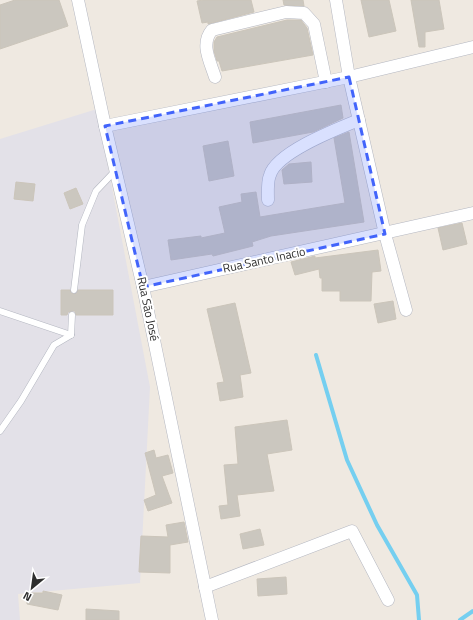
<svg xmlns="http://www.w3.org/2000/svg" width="473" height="620" viewBox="0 0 473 620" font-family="'Titillium Web',sans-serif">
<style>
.industrial{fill:#e3e1e8}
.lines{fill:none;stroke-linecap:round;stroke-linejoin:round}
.stream{stroke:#75cff0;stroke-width:4}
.building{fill:#cbc7bf;stroke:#cbc5ba}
.lane-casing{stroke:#b4b7c1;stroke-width:7}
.street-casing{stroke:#b4b7c1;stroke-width:13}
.lane{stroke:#fff;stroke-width:6}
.street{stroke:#fff;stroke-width:12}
.marked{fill:#4264fb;fill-opacity:0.2;stroke:#4264fb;stroke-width:3;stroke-dasharray:8 5;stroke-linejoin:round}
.labels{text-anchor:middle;stroke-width:4;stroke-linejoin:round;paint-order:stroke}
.street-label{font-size:12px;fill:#2e2e2e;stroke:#fff}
</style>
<rect width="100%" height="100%" fill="#efe9e1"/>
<path class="industrial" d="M97,109L150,387L140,583L18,594L20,620H0V139Z"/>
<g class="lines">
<g class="stream">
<path d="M316,355L347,460L377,525L417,595L419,620"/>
<path d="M460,620L473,611"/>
</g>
</g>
<g class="building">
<path d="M15,0H59L68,26L0,49V5Z"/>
<path d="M203,0H251L254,12L208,24V22L202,23L197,1Z"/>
<path d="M283,0H303L304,6L284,5Z"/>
<path d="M361,0H389L396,31L369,37Z"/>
<path d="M411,0H439L444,29L425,32V47H419Z"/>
<path d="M287,20H301L307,28L313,55L222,71L219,61H217L214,51V42L217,37Z"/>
<path d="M341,105L343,118L313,132L253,143L250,122Z"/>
<path d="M349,132L364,222L271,236L252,242L253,246L213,256L212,254L171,260L168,240L201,236V238L225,233L219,207L242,202L241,194L256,192L260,217L345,203L334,138Z"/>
<path d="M228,141L234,176L209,181L203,146Z"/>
<path d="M311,162L312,182L284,184L282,170L289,164Z"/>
<path d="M16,182L35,184L33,201L14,199Z"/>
<path d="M76,188L83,204L70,209L64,193Z"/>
<path d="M462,223L467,244L443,250L438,228Z"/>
<path d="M378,250L381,271L372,272L371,301H340V291H322V278H320L319,269L295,275L291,262L315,256V258Z"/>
<path d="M61,290H70L71,293L74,294L77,293L78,290H113V315H76L75,311H72L68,312L67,315H61Z"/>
<path d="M393,301L396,319L378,323L374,304Z"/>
<path d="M235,303L251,373L240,375L243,397L220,401L217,383L224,382L207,309Z"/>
<path d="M287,420L292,450L267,454L274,491L237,495L240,516L221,519L219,506L228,505L224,465L238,464L235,427Z"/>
<path d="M154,450L156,458L168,455L173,473L162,476L172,503L148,511L144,500L156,495L145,453Z"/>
<path d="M184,522L188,542L170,545V573L139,572L141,536L168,537L166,525Z"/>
<path d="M260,529L264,545L243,549L240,534Z"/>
<path d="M286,577L287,594L258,596L257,579Z"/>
<path d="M43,591L62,595L58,610L27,604V593H43Z"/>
<path d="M86,609L119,611V620H86Z"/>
</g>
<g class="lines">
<defs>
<g id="lane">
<path d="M74,290L82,225L96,191L116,170"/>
<path d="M0,311L71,335"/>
<path d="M0,431L21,401L54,345L71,335L72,315"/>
</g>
<g id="street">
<path d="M78,0L105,126L143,287L212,620"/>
<path d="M336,0L349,77L385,234L406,310"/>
<path d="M215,77C210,61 200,44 212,30L286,12L304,13L314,24L326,82"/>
<path d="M105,126L349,77L473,47"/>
<path d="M268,200C268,192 267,182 270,175C277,152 337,129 359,120"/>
<path d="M143,287L473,213"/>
<path d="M205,587L352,531L388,600"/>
</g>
</defs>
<use href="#lane" class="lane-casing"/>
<use href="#street" class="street-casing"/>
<use href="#lane" class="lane"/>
<use href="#street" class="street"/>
</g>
<path class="marked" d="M349,77L385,234L143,287L105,126Z"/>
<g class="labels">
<g class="street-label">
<text transform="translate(264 260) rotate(-12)" y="4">Rua Santo Inacio</text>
<text transform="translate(148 309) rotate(78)" y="4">Rua São José</text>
</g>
</g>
<g transform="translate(32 588) rotate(209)" stroke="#ffffff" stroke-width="3" paint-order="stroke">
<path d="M0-3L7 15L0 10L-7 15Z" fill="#2e2e2e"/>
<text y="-6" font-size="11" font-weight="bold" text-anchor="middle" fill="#2e2e2e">N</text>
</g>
</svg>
